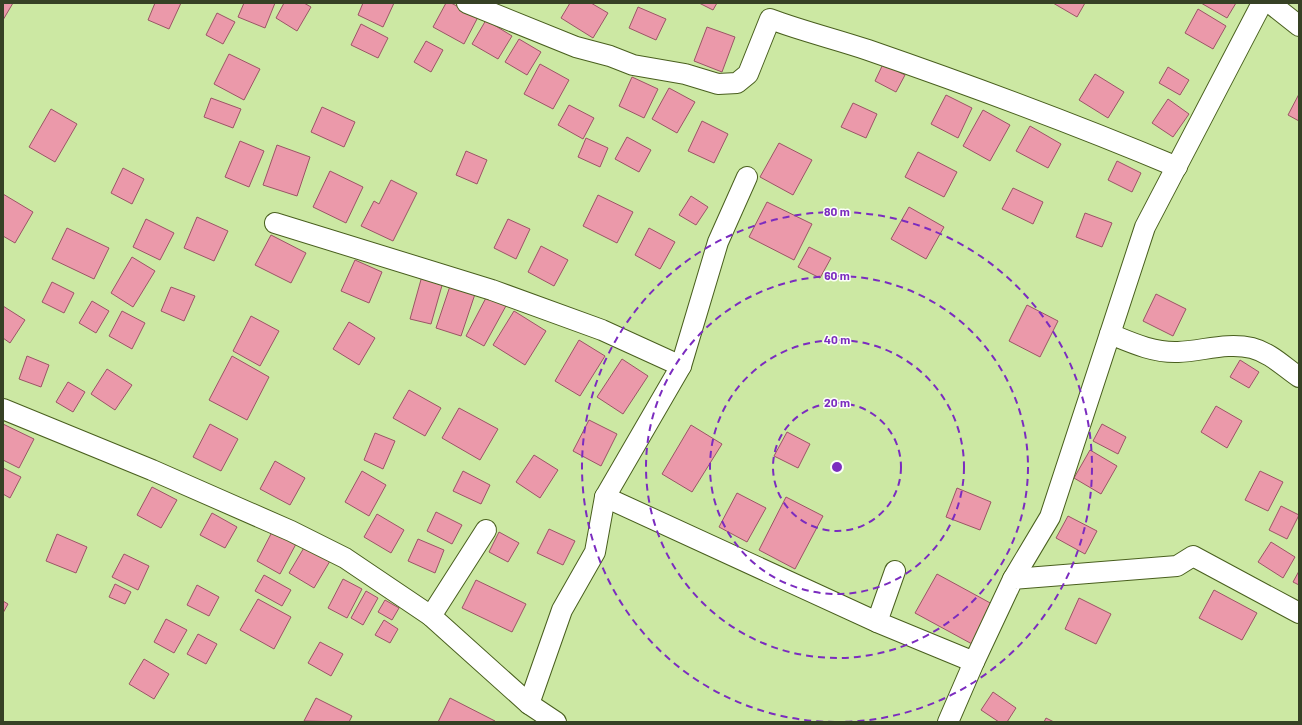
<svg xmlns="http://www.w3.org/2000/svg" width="1302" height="725" viewBox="0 0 1302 725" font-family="Barlow,sans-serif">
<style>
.building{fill:#eb99aa;stroke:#9b5565}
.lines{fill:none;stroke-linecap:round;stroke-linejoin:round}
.street-casing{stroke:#495f1e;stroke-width:22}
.street{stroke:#fff;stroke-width:20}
.ring{fill:none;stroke:#7b2cbf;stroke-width:2;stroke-dasharray:7 5}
.centre{fill:#7b2cbf;stroke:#fbfef7;stroke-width:2}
.ring-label{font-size:12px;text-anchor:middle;font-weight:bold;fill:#7b2cbf;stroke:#fbfef7;stroke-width:3;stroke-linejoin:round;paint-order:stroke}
</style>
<rect width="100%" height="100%" fill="#cce8a3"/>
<g class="building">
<path d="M3,3H13L3,20Z"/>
<path d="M155,3H181L169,29L148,20Z"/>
<path d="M244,3H275L265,28L238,17Z"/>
<path d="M284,3H304L311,7L297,31L276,18Z"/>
<path d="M363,3H394L383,27L358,15Z"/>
<path d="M446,3H451L478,17L464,44L433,27Z"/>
<path d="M570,3H591L608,13L593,38L561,18Z"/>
<path d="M699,3H717L713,10Z"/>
<path d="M1053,3H1085L1077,17Z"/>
<path d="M1201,3H1236L1227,18Z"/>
<path d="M638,7L666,19L656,40L629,28Z"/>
<path d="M1198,9L1226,26L1213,49L1185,33Z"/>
<path d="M217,13L235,22L223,44L206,35Z"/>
<path d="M486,20L512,36L498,59L472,44Z"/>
<path d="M361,24L388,38L378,58L351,45Z"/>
<path d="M707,27L735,37L722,72L694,61Z"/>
<path d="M519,39L541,52L527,75L505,62Z"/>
<path d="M426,41L443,50L431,72L414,62Z"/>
<path d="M229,54L260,69L244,100L214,84Z"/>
<path d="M540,64L569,80L553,109L524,94Z"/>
<path d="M883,64L905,75L896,92L875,81Z"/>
<path d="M1168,67L1189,80L1180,95L1159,83Z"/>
<path d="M1095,74L1124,92L1108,118L1079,100Z"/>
<path d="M632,77L658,89L644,118L619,106Z"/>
<path d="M669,88L695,102L677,133L652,119Z"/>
<path d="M1299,94V121L1288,115Z"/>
<path d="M946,95L972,108L958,138L931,124Z"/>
<path d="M211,98L241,109L233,128L204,117Z"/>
<path d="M1168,99L1189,114L1173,137L1152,123Z"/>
<path d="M853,103L877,114L866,138L841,127Z"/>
<path d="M569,105L594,118L583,139L558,125Z"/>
<path d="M322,107L355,122L344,147L311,132Z"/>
<path d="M51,109L77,124L55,162L29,147Z"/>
<path d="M983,110L1010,125L990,161L963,146Z"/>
<path d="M702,121L728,134L714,163L688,151Z"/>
<path d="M1030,126L1061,144L1048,168L1016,151Z"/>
<path d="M627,137L651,150L639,172L615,159Z"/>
<path d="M586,138L608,148L600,167L578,157Z"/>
<path d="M240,141L264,151L249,187L225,177Z"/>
<path d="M779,143L812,160L793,195L760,177Z"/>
<path d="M277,145L310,157L297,196L263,185Z"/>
<path d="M466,151L487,160L477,184L456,175Z"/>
<path d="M918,152L957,172L944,197L905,177Z"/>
<path d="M1117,161L1141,173L1132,192L1108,180Z"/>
<path d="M123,168L144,179L132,204L111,193Z"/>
<path d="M330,171L363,187L346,223L313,207Z"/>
<path d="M391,180L417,193L393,241L361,226L374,201L379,204Z"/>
<path d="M1013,188L1043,202L1033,224L1002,209Z"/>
<path d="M3,194L33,212L15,243L3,236Z"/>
<path d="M598,195L633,212L617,243L583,226Z"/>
<path d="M691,196L708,207L696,225L679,215Z"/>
<path d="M767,202L812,224L794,260L749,237Z"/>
<path d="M909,207L944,227L926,259L891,239Z"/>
<path d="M1085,213L1112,223L1102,247L1076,237Z"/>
<path d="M197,217L228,231L214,261L184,248Z"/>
<path d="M146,219L174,233L160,260L133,247Z"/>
<path d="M508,219L530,229L516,259L494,248Z"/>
<path d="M67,228L109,248L94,279L52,259Z"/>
<path d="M649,228L675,242L660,269L635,255Z"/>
<path d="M271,235L306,253L291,283L255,265Z"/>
<path d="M541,246L568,260L554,286L528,272Z"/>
<path d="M809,247L831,258L820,278L798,267Z"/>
<path d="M132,257L155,271L133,307L111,293Z"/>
<path d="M355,260L382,272L369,303L341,291Z"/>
<path d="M422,276L443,282L431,324L410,319Z"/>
<path d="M52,282L74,293L64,313L42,302Z"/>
<path d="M450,286L475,294L461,336L436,328Z"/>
<path d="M171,287L195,296L184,321L161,311Z"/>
<path d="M488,294L507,304L484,346L466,336Z"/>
<path d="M1156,294L1186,309L1173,336L1143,321Z"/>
<path d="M92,301L109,311L96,333L79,323Z"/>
<path d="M1027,305L1058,321L1040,357L1009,341Z"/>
<path d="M3,306L25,320L10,343L3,338Z"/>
<path d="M122,311L145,323L132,349L109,336Z"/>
<path d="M514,311L546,331L525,365L493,345Z"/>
<path d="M251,316L279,331L260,366L233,351Z"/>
<path d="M349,322L375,338L359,365L333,349Z"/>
<path d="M579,340L605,356L580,396L555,381Z"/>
<path d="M27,356L49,365L41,387L19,379Z"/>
<path d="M232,356L269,377L247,420L209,400Z"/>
<path d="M622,359L648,376L623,414L597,397Z"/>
<path d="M1240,360L1259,372L1249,388L1230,377Z"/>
<path d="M107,369L132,385L115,410L91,394Z"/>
<path d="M68,382L85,392L73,412L56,402Z"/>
<path d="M409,390L441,408L425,436L393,418Z"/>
<path d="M1216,406L1242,421L1227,448L1201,432Z"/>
<path d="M459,408L498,429L480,460L442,438Z"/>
<path d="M589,420L617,434L601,466L573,451Z"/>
<path d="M3,424L34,439L19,468L3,460Z"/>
<path d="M210,424L238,439L221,471L193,457Z"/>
<path d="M1102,424L1126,437L1118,454L1093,441Z"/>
<path d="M691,425L722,444L692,492L662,474Z"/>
<path d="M787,432L810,444L798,468L774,456Z"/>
<path d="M375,433L395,441L383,469L364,460Z"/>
<path d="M1090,450L1117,466L1101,494L1074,478Z"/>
<path d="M534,455L558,470L540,498L516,482Z"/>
<path d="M275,461L305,478L290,505L260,489Z"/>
<path d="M3,468L21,477L10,498L3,494Z"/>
<path d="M362,471L386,485L369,516L345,502Z"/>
<path d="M463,471L490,485L481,504L453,491Z"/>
<path d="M1260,471L1283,482L1268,511L1245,500Z"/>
<path d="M152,487L177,500L161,528L137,515Z"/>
<path d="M957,488L991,502L980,530L946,517Z"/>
<path d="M737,493L766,508L747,542L719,527Z"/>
<path d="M786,497L823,516L795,569L759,550Z"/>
<path d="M1281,506L1299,515L1287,539L1269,530Z"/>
<path d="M436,512L462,525L452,544L427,531Z"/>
<path d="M212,513L237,527L225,548L200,535Z"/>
<path d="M377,514L404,530L391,553L364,537Z"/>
<path d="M1068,516L1097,531L1085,554L1056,538Z"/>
<path d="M549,529L575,541L563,565L537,553Z"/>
<path d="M272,532L296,544L280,574L257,561Z"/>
<path d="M499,532L519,543L508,562L489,552Z"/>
<path d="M57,534L87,547L76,573L46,561Z"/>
<path d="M418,539L444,550L435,573L408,561Z"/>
<path d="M1271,542L1295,557L1283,578L1258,562Z"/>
<path d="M305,546L330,561L314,588L289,573Z"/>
<path d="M124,554L149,566L138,590L112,577Z"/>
<path d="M1299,571V585L1293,582Z"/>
<path d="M937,574L994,605L972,644L915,613Z"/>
<path d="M264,575L291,590L282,606L255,591Z"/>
<path d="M343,579L362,589L347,618L328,608Z"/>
<path d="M476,580L526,604L512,632L462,608Z"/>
<path d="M115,584L131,592L125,604L109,597Z"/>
<path d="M197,585L219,597L209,616L187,605Z"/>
<path d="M1214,590L1257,613L1242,640L1199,618Z"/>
<path d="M366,591L378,598L363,625L351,618Z"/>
<path d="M1079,598L1111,614L1096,644L1065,629Z"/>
<path d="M258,599L291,617L274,649L240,630Z"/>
<path d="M385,600L399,608L392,620L378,612Z"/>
<path d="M3,601L8,604L3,613Z"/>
<path d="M166,619L187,630L174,653L154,642Z"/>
<path d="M384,620L398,629L390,643L375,635Z"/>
<path d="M198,634L217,644L206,664L187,654Z"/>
<path d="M320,642L343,654L331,676L308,663Z"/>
<path d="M144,659L169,674L154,699L129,684Z"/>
<path d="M993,692L1016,708L1007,722H999L981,710Z"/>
<path d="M316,698L352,716L349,722L304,721Z"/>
<path d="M450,698L495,721L494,722H438Z"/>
<path d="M1046,718L1054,722H1044Z"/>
</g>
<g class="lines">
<defs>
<g id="street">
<path d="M467,3L576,47L610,56L633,65L685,74L718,84L737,83L748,74L770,19C802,31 835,39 868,50C972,86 1075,124 1177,167"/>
<path d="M1270,3L1299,26"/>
<path d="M275,223L492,290L602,330L681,366"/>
<path d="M1110,334C1132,343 1154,353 1178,352C1203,351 1227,342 1252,348C1271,353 1284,367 1299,377"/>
<path d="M3,409L152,470L291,531L345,558L431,616L529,704L556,722"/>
<path d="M605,497L877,622"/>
<path d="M895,571L877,622L974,662L1013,579L1177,566L1193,556L1299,613"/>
<path d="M1013,579L1050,517L1145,227L1262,3"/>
<path d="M431,616L486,530"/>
<path d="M529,704L562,610L595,552L605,497L681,366L718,242L747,177"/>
<path d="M948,722L974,662"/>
</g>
</defs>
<use href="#street" class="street-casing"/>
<use href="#street" class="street"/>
</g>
<g class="ring">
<circle cx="837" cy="467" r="64"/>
<circle cx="837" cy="467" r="127"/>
<circle cx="837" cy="467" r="191"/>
<path d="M835 722A255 255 0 1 1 839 722"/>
</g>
<circle cx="837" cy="467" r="6" class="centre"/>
<g class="ring-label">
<text x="837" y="216">80 m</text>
<text x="837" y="280">60 m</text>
<text x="837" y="344">40 m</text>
<text x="837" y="407">20 m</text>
</g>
<rect width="1302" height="725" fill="none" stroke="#364125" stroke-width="8"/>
</svg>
